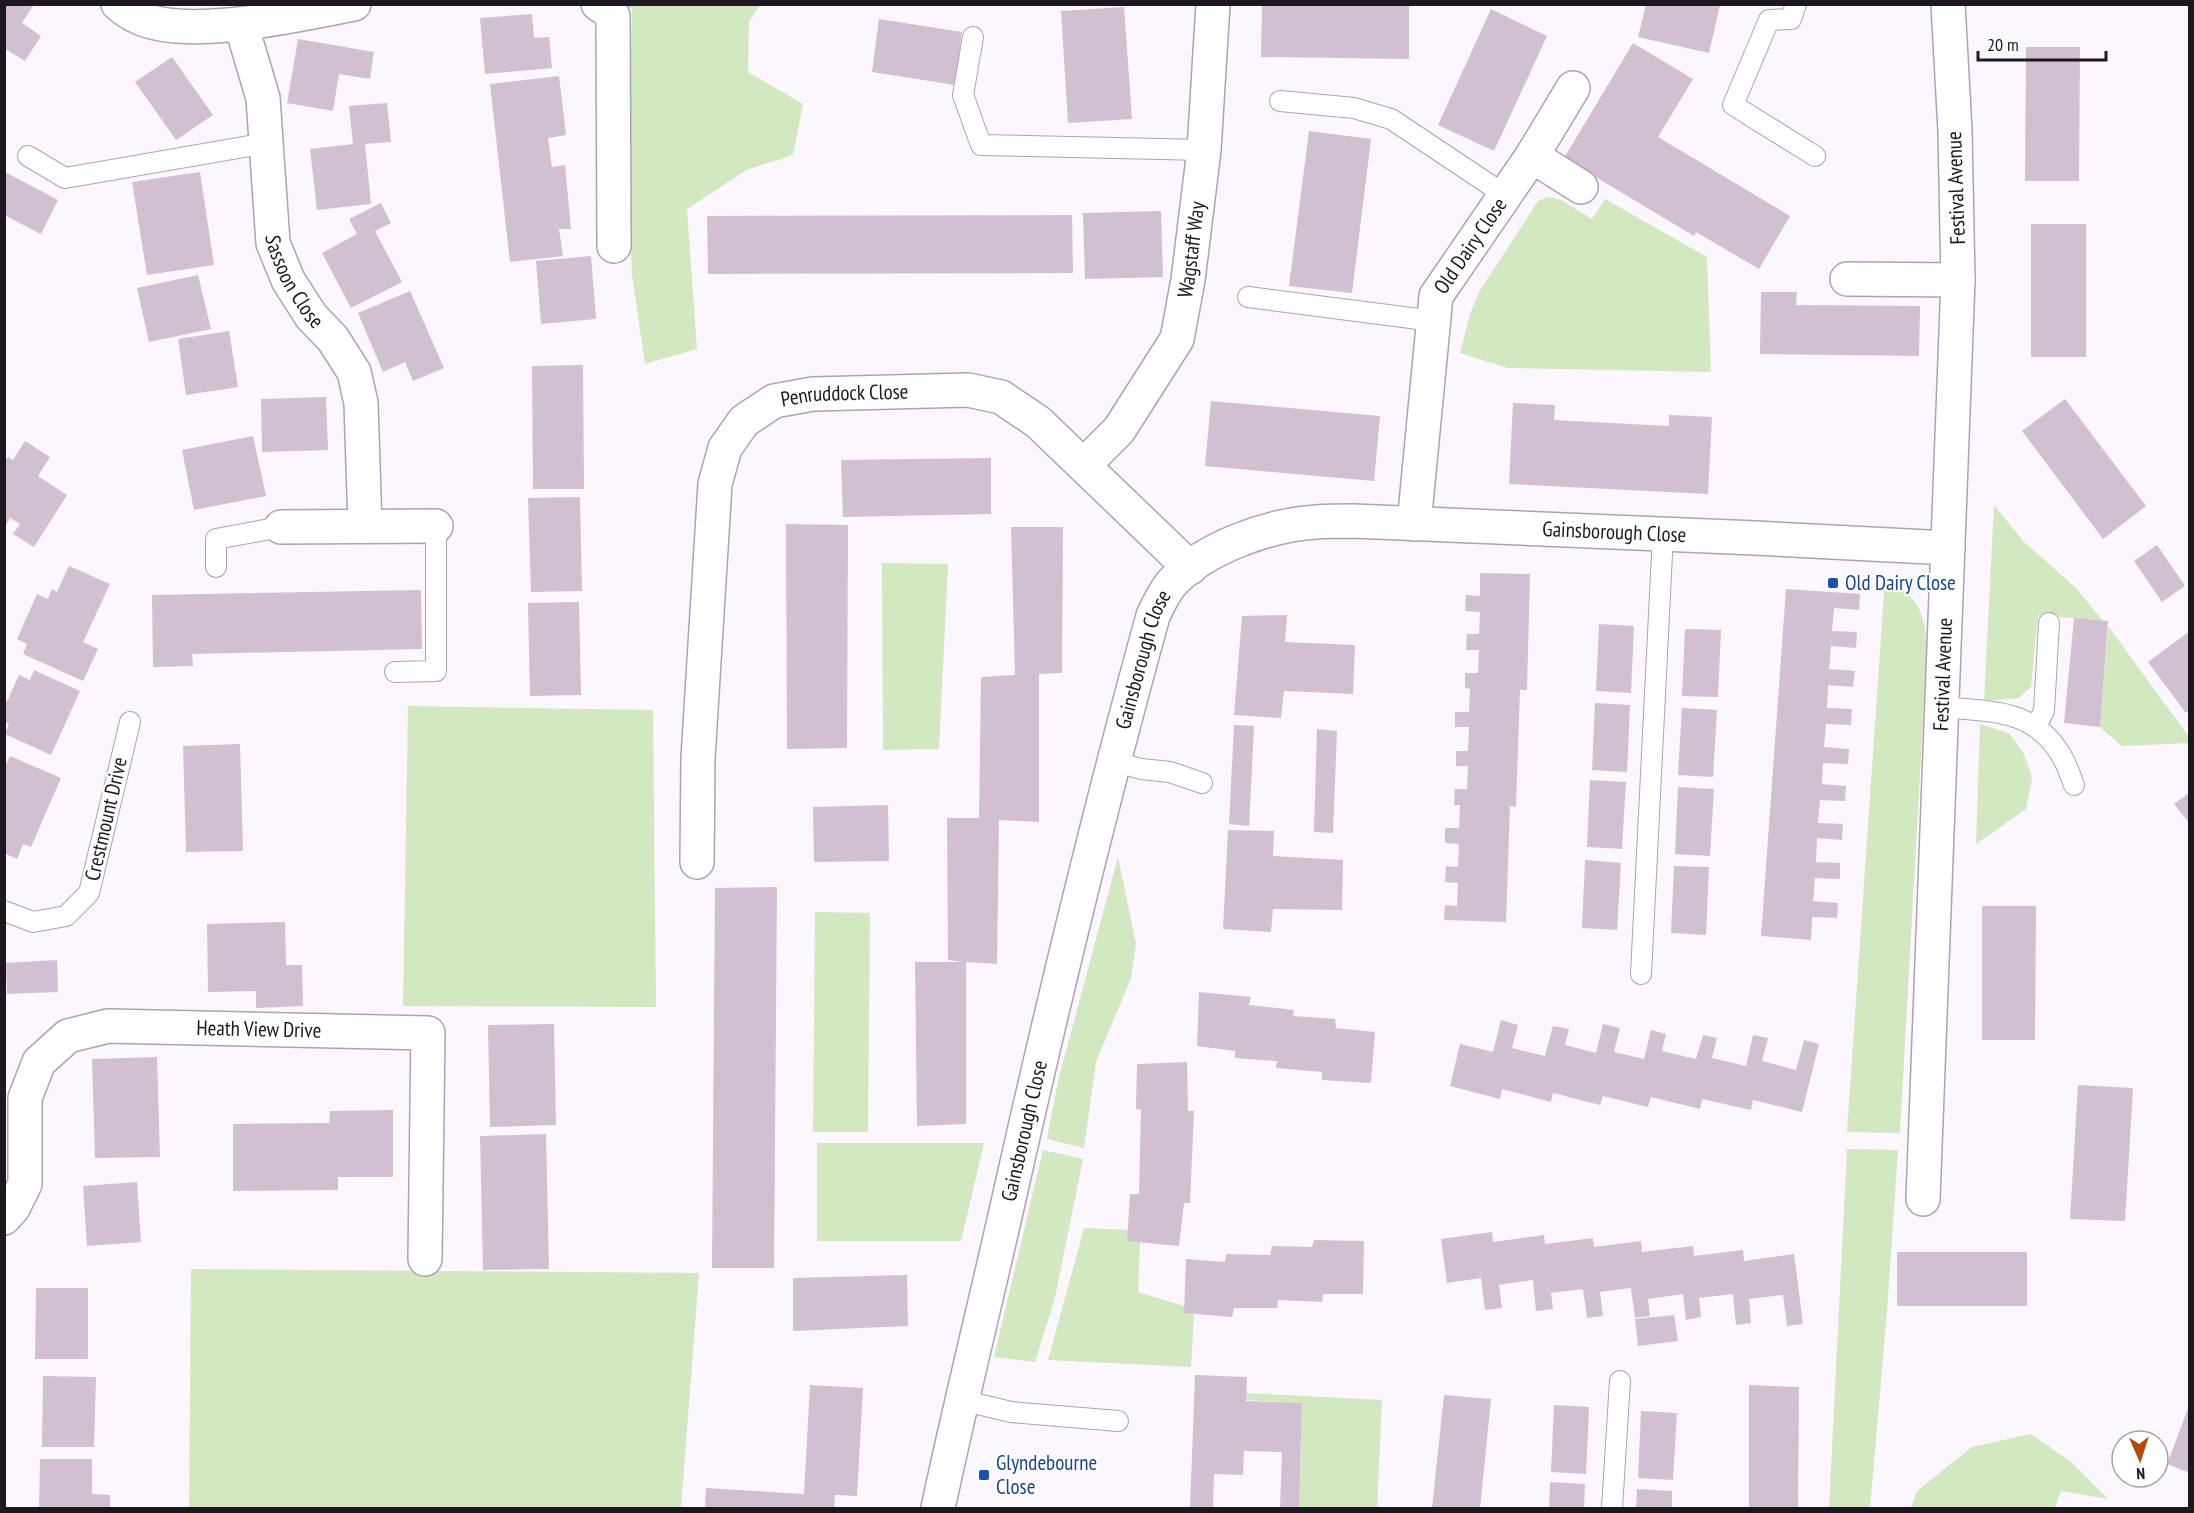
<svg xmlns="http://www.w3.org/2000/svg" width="2194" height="1513" viewBox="0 0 2194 1513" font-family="'PT Sans Narrow',sans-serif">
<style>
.green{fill:#d1e8c0}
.building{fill:#d1c0d2}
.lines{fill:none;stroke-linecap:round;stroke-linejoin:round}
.service-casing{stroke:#aea1b4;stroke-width:22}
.minor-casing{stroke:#aea1b4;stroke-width:36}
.service{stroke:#fff;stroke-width:20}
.minor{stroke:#fff;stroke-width:33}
.transit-dot{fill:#1a4fb4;stroke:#fff;stroke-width:2}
.labels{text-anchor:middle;stroke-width:4.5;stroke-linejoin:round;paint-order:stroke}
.street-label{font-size:21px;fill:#1d181f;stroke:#fff}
.transit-label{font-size:21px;fill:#164399;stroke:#fff;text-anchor:start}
</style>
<rect width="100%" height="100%" fill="#fcf6ff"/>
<g class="green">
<path d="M622,5H760L749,21L748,72L803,104L793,155L746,170L687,209L697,349L645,364L632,275L628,178L632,9Z"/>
<path d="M1548,197L1561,200L1592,219L1605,199L1707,257L1711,372L1508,368L1460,353L1470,314L1479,292L1538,201Z"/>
<path d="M1994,505L2024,542L2076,588L2103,621L2038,615L2031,687L2019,698L1984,701Z"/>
<path d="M882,563L948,564L939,749L883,750Z"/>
<path d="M1885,578C1918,596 1925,612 1927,649L1900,1133L1847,1132Z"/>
<path d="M2108,626L2189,737V743L2122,746L2100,727Z"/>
<path d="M408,706L653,710L656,1007L403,1006Z"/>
<path d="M1980,724L2009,733L2024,754L2032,778L2026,809L1976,844Z"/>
<path d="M1118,857L1136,944L1131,978L1096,1062L1084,1148L1047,1139L1058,1081Z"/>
<path d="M815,912L870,913L868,1132H813Z"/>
<path d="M817,1143H984L961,1241H817Z"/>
<path d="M1847,1149L1898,1150L1887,1312L1870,1508H1829Z"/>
<path d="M1043,1150L1083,1159L1055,1298L1035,1362L994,1357Z"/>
<path d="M1084,1228L1128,1230L1140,1242L1138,1292L1184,1306V1313L1194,1314L1191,1367L1048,1360Z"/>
<path d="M191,1269L699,1273L681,1508H189Z"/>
<path d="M1246,1393L1382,1400L1377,1508H1299L1302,1403L1246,1400Z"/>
<path d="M2031,1434L2070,1461L2108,1499L2061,1491L2055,1508H1911L1917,1491L1972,1447Z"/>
</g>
<g class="building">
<path d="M4,4H34L22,23L41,36L25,61L4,48Z"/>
<path d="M1262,4H1409V59L1261,57Z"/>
<path d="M1646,5H1720L1709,53L1638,37Z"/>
<path d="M1124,7L1132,119L1068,123L1061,11Z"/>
<path d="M1491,9L1547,36L1494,151L1438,125Z"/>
<path d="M532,14L534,38L549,37L552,68L485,74L480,18Z"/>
<path d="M879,19L962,32L955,85L872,72Z"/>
<path d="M298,39L374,52L370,79L339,74L333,111L287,103Z"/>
<path d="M1633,43L1693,79L1658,137L1790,216L1759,269L1696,232L1694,236L1564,158Z"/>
<path d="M2026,47H2080L2079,181H2025Z"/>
<path d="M172,57L213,115L176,140L135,82Z"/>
<path d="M559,76L566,135L548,138L552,167L565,165L571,229H559L563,256L510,262L490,84Z"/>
<path d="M387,103L391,142L365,144L371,204L317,210L310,149L353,144L349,106Z"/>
<path d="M1309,131L1371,139L1352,293L1289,286Z"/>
<path d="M200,172L214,265L147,275L132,182Z"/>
<path d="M7,173L58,200L41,234L4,215V177Z"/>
<path d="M381,203L391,223L375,231L402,282L351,308L322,253L357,234L349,219Z"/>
<path d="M1161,211L1163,277L1085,279L1083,213Z"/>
<path d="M1072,215L1073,273L708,274L707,216Z"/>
<rect x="2031" y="224" width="55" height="133"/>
<path d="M591,256L596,319L541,324L536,261Z"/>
<path d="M198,275L211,329L149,342L137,288Z"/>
<path d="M410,291L444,368L413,381L405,362L383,372L358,313Z"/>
<path d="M1761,292H1797L1796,305L1920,306L1919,356L1760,354Z"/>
<path d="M229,331L238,387L186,395L178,339Z"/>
<path d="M583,365L584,489H533L532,366Z"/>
<path d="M326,397L328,450L262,452L261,399Z"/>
<path d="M2065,399L2146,506L2103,539L2022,431Z"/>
<path d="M1211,401L1380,416L1374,481L1205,466Z"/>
<path d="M1513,403L1555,405L1554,420L1669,426V415L1712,417L1708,494L1509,484Z"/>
<path d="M253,436L266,496L194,510L182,450Z"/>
<path d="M25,441L50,457L38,476L67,495L34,547L13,534L20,524L10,518L4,528V463L8,457L13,460Z"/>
<path d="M991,458V514L843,517L841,460Z"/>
<path d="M580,497L582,591L531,592L528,498Z"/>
<path d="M786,524L848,525L847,748L787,749Z"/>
<path d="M1011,527H1063L1062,673L1039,674V822L999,820L997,964L966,962V1124L917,1126L915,962H963L948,960L947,818H979L981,677L1015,675Z"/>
<path d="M2157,545L2185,586L2162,602L2134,561Z"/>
<path d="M69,566L110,584L83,642L98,649L83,681L23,654L27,644L17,639L37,594L48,599L52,589L57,592Z"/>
<path d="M1480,573L1530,574L1527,690H1520L1516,807L1510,806L1506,922L1444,920L1445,905L1457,906L1458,883L1445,882L1446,866L1458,867L1459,844L1445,843V828H1459L1460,805H1454L1455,789H1467L1468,766H1456V751H1468L1469,727H1455V712H1469L1470,689L1465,688V673H1478L1479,650H1466L1467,634H1479L1480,612L1465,611L1466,595L1480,596Z"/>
<path d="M1786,589L1860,594L1859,610L1834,608L1832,631L1857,632L1856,648L1831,646L1829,669L1855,671L1853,687L1828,685L1827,708L1852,709L1851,725L1826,724L1824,747L1849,749L1848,764L1823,763L1822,784L1846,786L1845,801L1820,800L1818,823L1843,824L1842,840L1817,838L1816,862L1840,863V879L1815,878L1813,901L1838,903L1837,918L1812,917L1811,940L1761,936Z"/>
<path d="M421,590L422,649L192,654L193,666L153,667L152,595Z"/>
<path d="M579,602L581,695L530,696L528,603Z"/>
<path d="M1287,615L1285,642L1355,645L1353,694L1284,691L1281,718L1234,715L1242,616Z"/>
<path d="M2074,618L2108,621L2100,727L2064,723Z"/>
<path d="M1599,624L1634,626L1631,693L1596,691Z"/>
<path d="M1685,629L1721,630L1718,697L1682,696Z"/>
<path d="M2190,631V710L2186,713L2148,662Z"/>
<path d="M34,670L80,691L51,755L5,734L9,724L4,722V707L9,697L19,675L30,680Z"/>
<path d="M1595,703L1630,705L1627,772L1592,770Z"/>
<path d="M1682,708L1717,710L1713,777L1678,775Z"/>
<path d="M1234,725L1254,726L1249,826L1229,824Z"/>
<path d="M1317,729L1337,731L1333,833L1314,832Z"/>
<path d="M240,744L243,851L186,852L183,746Z"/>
<path d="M10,756L61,778L31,847L23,844L17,859L4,853V768Z"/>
<path d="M1590,780L1626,782L1622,849L1587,847Z"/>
<path d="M1678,787L1714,789L1710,856L1675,854Z"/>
<path d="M2190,792V824L2174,804Z"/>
<path d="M888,805L889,861L814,862L813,807Z"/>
<path d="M1228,830L1274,831L1273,856L1343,860L1342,910L1273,909L1271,932L1223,929Z"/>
<path d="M1585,860L1621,863L1617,930L1582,928Z"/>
<path d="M1674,866L1709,867L1706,935L1671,933Z"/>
<path d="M777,887L774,1268H712L715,888Z"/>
<path d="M1982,906H2036L2035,1040H1982Z"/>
<path d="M285,922L286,965H302L303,1006L256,1008V991L208,992L207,924Z"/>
<path d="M57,960L58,992L7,994L6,963Z"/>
<path d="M1199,992L1251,997L1249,1005L1294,1010L1293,1016L1335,1019L1336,1028L1375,1032L1371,1083L1322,1080V1072L1276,1068L1277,1061L1235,1058V1051L1197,1046Z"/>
<path d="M1501,1020L1518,1025L1512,1048L1545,1056L1553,1026L1569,1029L1565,1045L1596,1053L1603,1024L1620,1028L1614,1052L1644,1059L1651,1030L1666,1034L1662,1051L1696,1059L1703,1035L1717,1038L1712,1058L1746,1066L1753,1035L1768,1038L1762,1061L1796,1070L1804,1040L1819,1044L1802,1112L1753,1100L1751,1110L1702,1099L1700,1109L1651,1097L1648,1107L1603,1096L1600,1105L1553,1093L1551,1102L1502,1089L1500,1099L1450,1086L1460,1044L1493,1052Z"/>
<path d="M554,1024L556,1125L490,1127L488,1025Z"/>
<path d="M157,1057L160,1157L95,1158L92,1059Z"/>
<path d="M1187,1062L1188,1111H1194L1190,1203H1184L1179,1246L1127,1241L1130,1194H1139L1141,1110L1136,1109L1137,1064Z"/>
<path d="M2078,1085L2133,1088L2125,1221L2070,1219Z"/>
<path d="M393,1110V1177H338V1190L233,1191V1124L329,1123L330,1111Z"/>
<path d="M546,1134L549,1269L483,1270L480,1136Z"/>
<path d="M137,1182L141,1242L87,1246L83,1186Z"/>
<path d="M1492,1232L1493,1242L1544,1235L1545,1244L1593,1238L1594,1247L1641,1241L1642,1252L1693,1246L1694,1256L1743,1250L1744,1261L1794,1254L1803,1324L1787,1326L1783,1295L1749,1299L1751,1323L1736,1325L1733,1294L1699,1298L1701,1317L1686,1320L1683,1294L1648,1299L1650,1316L1635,1318L1631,1288L1600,1292L1603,1316L1587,1318L1583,1289L1551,1293L1553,1309L1536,1311L1533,1280L1499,1285L1502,1308L1485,1310L1481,1278L1447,1283L1441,1239Z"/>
<path d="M1314,1240L1364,1241L1363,1294H1323L1322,1302L1278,1300L1277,1308H1234L1232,1317L1184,1313L1186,1259L1225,1262L1226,1254L1270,1255L1272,1246L1312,1247Z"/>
<rect x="1897" y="1252" width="130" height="54"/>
<path d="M907,1275L908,1326L793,1331V1278Z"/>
<path d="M36,1288H88V1359H35Z"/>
<path d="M1674,1315L1678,1341L1638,1346L1635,1319Z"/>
<path d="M1195,1375L1247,1377L1246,1401L1302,1403L1299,1508H1280L1282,1452L1244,1451L1243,1475L1214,1474L1213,1508H1190Z"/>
<path d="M43,1376L96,1377L94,1447H42Z"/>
<path d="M810,1385L863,1388L857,1496L835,1495L834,1508H705L706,1488L804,1494Z"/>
<path d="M1749,1385L1799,1387L1798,1508H1749Z"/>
<path d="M1444,1395L1491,1399L1480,1508H1432Z"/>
<path d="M1554,1405L1589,1407L1586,1474L1551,1472Z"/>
<path d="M2189,1406H2190V1473L2167,1464Z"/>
<path d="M1641,1411L1677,1413L1673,1480L1638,1478Z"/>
<path d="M40,1459H92V1494L110,1495V1508H39Z"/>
<path d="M1550,1482L1585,1484L1584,1508H1549Z"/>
<path d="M1637,1489L1672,1491V1508H1636Z"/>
</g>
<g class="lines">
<defs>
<g id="service">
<path d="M1796,4L1791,19L1769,20L1733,105L1815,156"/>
<path d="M973,37L963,95L981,145L1204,150"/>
<path d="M1280,101L1354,108L1391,119L1505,195"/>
<path d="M28,156L65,178L267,143"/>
<path d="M1248,297L1434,321"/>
<path d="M216,567V539L281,527"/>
<path d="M395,672L436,671V526"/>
<path d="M1942,707C1990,712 2033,708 2061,755C2067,764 2070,775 2074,785"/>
<path d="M2036,726L2044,711L2049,623"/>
<path d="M1113,761L1141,769L1170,772L1202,783"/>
<path d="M4,911L33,922L66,916L89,893L130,722"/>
<path d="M1641,974L1663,534"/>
<path d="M961,1400L1011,1412L1118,1421"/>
<path d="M1612,1508L1620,1381"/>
</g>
<g id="minor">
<path d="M118,4C124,9 131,14 138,17C188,41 299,14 354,4"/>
<path d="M598,4L608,10L613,16L614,246"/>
<path id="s1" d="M241,24L263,98L273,243L288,280L311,316L333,339L354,372L361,403L365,526"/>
<path d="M1532,156L1581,187"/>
<path d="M1847,279L1958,280"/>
<path id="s2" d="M1084,465L1119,430L1177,339L1188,280L1204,150L1213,4"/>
<path id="s3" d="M1414,524L1436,296L1532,156L1573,88"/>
<path d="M281,527L436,526"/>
<path id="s4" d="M697,862L698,758L715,484L725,448L744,421L774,401L813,394L968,390L1001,397L1038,422L1190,568"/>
<path id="s5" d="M1923,1199L1958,280L1955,131L1948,4"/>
<path id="s6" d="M4,1218L13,1208L25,1184V1098L39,1062L68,1036L108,1026L428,1033L425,1259"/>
<path id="s7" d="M938,1508C961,1400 988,1293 1012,1185C1055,994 1101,804 1153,616C1158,605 1163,594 1171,584C1203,548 1269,525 1316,522C1328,521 1341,521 1353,521L1755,538L1948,548"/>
</g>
</defs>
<use href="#service" class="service-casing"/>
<use href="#minor" class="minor-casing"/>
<use href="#service" class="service"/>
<use href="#minor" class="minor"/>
</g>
<g class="transit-dot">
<rect x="1827" y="577" width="12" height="12" rx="3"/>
<rect x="978" y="1469" width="12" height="12" rx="3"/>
</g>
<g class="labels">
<g class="street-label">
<text transform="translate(1956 188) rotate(-92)" y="7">Festival Avenue</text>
<text dy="7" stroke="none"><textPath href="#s3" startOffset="290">Old Dairy Close</textPath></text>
<text dy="7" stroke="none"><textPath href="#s2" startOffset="248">Wagstaff Way</textPath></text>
<text dy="7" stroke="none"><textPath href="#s1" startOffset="266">Sassoon Close</textPath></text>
<text dy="7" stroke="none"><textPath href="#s4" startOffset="556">Penruddock Close</textPath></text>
<text dy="7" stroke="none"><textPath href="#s7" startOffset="1414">Gainsborough Close</textPath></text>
<text dy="7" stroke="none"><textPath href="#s7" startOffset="873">Gainsborough Close</textPath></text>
<text dy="7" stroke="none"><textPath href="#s5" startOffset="525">Festival Avenue</textPath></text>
<text transform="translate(106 819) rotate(-77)" y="7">Crestmount Drive</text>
<text dy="7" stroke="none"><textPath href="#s6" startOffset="396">Heath View Drive</textPath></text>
<text dy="7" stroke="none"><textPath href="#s7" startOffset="387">Gainsborough Close</textPath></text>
</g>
<g class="transit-label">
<text x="1845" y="590">Old Dairy Close</text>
<text x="996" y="1470">Glyndebourne<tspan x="996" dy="24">Close</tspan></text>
</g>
</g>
<rect width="2194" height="1513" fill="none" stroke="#1d181f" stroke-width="12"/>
<g transform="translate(2140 1459) rotate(177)"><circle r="28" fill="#ffffff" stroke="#a5a3a5" stroke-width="1.5"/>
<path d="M0-4.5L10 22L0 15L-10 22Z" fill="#ad4d06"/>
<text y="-9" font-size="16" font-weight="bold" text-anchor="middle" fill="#1d181f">N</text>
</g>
<path d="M1978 51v9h128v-9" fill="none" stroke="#1d181f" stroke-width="3"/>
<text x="1987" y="51" font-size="18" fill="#1d181f" stroke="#ffffff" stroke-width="4.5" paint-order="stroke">20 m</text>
</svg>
